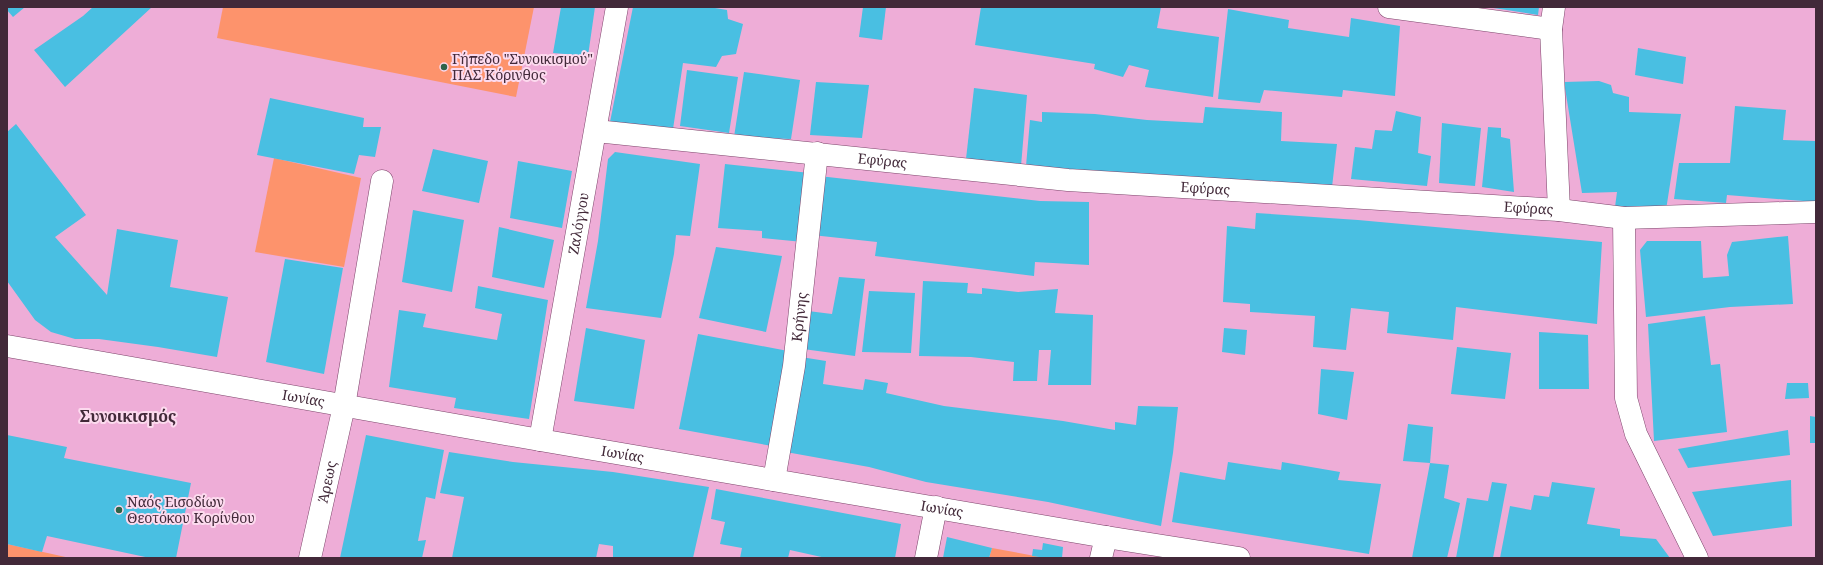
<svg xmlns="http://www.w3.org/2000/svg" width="1823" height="565" viewBox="0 0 1823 565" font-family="'Noto Serif',serif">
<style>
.green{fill:#fd936c}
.building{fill:#49bfe2}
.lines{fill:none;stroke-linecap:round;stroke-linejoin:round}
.pedestrian-casing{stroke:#7c446a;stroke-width:23}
.minor-casing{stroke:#7c446a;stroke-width:23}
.tertiary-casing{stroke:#7c446a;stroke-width:23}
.pedestrian{stroke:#fff;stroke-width:22}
.minor{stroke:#fff;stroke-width:22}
.tertiary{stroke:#fff;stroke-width:22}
.poi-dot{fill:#2d6349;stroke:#fcdaee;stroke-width:1.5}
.labels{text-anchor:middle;stroke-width:4;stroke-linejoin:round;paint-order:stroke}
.poi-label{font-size:14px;fill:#422939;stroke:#fcdaee;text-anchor:start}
.street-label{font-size:14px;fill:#422939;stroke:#fcdaee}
.quarter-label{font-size:16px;font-weight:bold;fill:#422939;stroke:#fcdaee}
</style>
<rect width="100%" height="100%" fill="#eeadd7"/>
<g class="green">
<path d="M223,7H534L516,97L217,38Z"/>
<path d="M274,158L361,178L344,267L255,252Z"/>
<path d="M7,544L70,558H7Z"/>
<path d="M992,548L1046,558H989Z"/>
</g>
<g class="building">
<path d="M7,7H25L13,17L7,10Z"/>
<path d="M93,7H152L65,87L34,50L83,16Z"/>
<path d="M561,7H595L588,56L553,53Z"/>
<path d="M633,7H709L727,10L728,19L743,24L736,54L722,56L716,67L683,63L673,129L610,122Z"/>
<path d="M863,7H886L882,40L859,37Z"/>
<path d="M981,7H1161L1157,28L1219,37L1213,97L1145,87L1149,70L1129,65L1123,77L1094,69L1095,64L975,45Z"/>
<path d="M1487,7H1539L1538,15Z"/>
<path d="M1228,9L1289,20L1288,28L1349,37L1351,18L1400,26L1395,96L1343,90L1342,97L1264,90L1260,103L1218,99Z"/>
<path d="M1638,48L1686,57L1683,84L1635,75Z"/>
<path d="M687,70L738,77L729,133L680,126Z"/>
<path d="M744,72L800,80L791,139L734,137Z"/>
<path d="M1599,81L1611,85L1613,93L1629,97V112L1681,114L1666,210L1615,207L1617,192L1582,193L1564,82Z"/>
<path d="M816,82L869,85L862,138L810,135Z"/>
<path d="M974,88L1027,95L1021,166L966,159Z"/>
<path d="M270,98L364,118L363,127H381L375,157L359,155L354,174L257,155Z"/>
<path d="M1735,106L1786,110L1783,140L1816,141V202L1727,195L1726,203L1674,199L1679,163H1730Z"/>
<path d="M1205,107L1282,112L1281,141L1337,144L1332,187L1199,179L1026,166L1030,120L1042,122V112L1095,114L1147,120L1203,123Z"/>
<path d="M1396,111L1421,117L1418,153L1431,156L1427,186L1351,179L1355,147L1372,149L1375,130L1392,131Z"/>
<path d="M1442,123L1481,128L1475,186L1439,183Z"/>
<path d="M16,124L86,215L55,237L107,295L117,229L178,240L170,287L228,297L217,357L158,347L99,339H75L51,332L35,320L7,281V132Z"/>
<path d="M1488,127L1501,128V137L1510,139L1514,192L1482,187Z"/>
<path d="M433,149L488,161L479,203L422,191Z"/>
<path d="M615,152L700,164L690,236L676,235L674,254L661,318L586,308L598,241L608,159Z"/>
<path d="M518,161L572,171L562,228L510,218Z"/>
<path d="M725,164L810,173L803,242L762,238V231L718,228Z"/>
<path d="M819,176L1040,201L1089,202V265L1035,262L1034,276L875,256L877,242L812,235Z"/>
<path d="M413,210L464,220L452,292L402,282Z"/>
<path d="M1256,213L1358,220L1602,242L1597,324L1456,307L1453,340L1387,333L1389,312L1351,308L1346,350L1313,347L1315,316L1250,312V304L1223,302L1227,226L1255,229Z"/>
<path d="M499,227L554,240L544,288L492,277Z"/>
<path d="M1788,236L1793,304L1730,307L1646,317L1640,250L1647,241H1701L1703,278L1729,276L1727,255L1732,242Z"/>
<path d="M716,247L782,256L766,332L699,318Z"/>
<path d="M285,259L343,268L324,374L266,362Z"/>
<path d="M839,277L865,279L855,356L803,349L808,311L832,314Z"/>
<path d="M923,281L968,283L967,293L982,294V288L1018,292L1058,289L1055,313L1093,315L1091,385H1048L1051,350H1039L1037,381H1013L1014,362L971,357L919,356Z"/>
<path d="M478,286L548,300L529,419L454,408L456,398L389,387L399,310L426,314L423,327L497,340L502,314L475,308Z"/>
<path d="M869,291L915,293L911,353L862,352Z"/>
<path d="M1705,316L1711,365L1720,364L1727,432L1654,441L1648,324Z"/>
<path d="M586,328L645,340L634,409L574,401Z"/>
<path d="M1224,328L1247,330L1245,355L1222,352Z"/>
<path d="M1539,332L1588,335L1589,389H1539Z"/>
<path d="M698,334L788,351L772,446L679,429Z"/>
<path d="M1457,347L1511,353L1505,399L1451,394Z"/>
<path d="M801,357L826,361L823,384L863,390L865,379L888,383L886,393L944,406L1063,421L1115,430V422L1136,425L1138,406L1178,407L1173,453L1161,526L1048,502L926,482L869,467L786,452Z"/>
<path d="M1321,369L1354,372L1347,420L1318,414Z"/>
<path d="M1787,383H1808L1809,398L1785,399Z"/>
<path d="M1810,416L1816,417V443H1810Z"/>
<path d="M1408,424L1433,427L1430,463L1403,461Z"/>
<path d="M1788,430L1790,455L1688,468L1678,449Z"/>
<path d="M7,435L67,447L64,458L191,483L176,558H150L47,536L42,552L7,544Z"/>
<path d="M366,435L444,450L435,499L426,497L418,541L426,540L422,558H340Z"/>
<path d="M449,452L513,462L613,472L709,487L693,558H613V546L599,544L596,558H452L464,497L440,493Z"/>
<path d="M1228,462L1281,470L1282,462L1340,472L1338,480L1381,484L1369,554L1172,522L1180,472L1225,480Z"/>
<path d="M1430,463L1449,465L1444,498L1460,503L1447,558H1412Z"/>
<path d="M1791,480L1792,526L1713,536L1692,492Z"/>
<path d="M1492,482L1507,484L1493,558H1456L1467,498L1488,501Z"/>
<path d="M1552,482L1595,488L1587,524L1620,529V536L1656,539L1670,558H1500L1510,506L1531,510L1534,495L1549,497Z"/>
<path d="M716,489L901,524L895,558H826L790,550L788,558H740L742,548L720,544L725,522L711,519Z"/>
<path d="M947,537L992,548L989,558H943Z"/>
<path d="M1043,543L1063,547L1062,558H1046L1032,556L1033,549L1042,550Z"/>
</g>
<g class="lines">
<defs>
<g id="pedestrian">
<path id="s1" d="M774,480L794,366L817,153"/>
</g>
<g id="minor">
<path d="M1389,7L1551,29"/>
<path d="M1554,7L1551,29L1559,210"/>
<path id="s2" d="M596,131L1068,180L1559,210L1624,218L1816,212"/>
<path d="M1624,218L1626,398L1636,434L1697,558"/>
<path id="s3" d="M540,440L617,7"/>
<path id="s4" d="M310,558L344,406L382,181"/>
<path d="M926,558L936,507"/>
<path d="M1101,558L1106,537"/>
</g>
<g id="tertiary">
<path id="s5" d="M7,346L540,440L1106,537L1239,558"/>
</g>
</defs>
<use href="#pedestrian" class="pedestrian-casing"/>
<use href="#minor" class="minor-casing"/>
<use href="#tertiary" class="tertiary-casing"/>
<use href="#pedestrian" class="pedestrian"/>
<use href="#minor" class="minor"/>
<use href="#tertiary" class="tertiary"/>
</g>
<g class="poi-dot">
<circle cx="444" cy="67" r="4"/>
<circle cx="119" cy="510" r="4"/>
</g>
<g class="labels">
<g class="poi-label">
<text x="452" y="64">Γήπεδο "Συνοικισμού"<tspan x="452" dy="16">ΠΑΣ Κόρινθος</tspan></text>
<text x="127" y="507">Ναός Εισοδίων<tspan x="127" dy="16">Θεοτόκου Κορίνθου</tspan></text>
</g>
<g class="street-label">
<text dy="5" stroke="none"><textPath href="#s2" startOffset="288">Εφύρας</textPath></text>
<text dy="5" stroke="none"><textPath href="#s2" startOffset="612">Εφύρας</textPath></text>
<text dy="5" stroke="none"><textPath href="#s2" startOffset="936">Εφύρας</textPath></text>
<text dy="5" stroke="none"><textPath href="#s3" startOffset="220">Ζαλόγγου</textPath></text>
<text dy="5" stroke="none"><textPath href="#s1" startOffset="165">Κρήνης</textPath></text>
<text dy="5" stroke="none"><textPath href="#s5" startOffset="301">Ιωνίας</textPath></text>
<text dy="5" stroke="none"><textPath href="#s5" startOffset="625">Ιωνίας</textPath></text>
<text dy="5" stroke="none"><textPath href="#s4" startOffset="78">Άρεως</textPath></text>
<text dy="5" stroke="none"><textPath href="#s5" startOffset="949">Ιωνίας</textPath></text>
</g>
<g class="quarter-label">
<text x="128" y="422">Συνοικισμός</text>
</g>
</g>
<rect width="1823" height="565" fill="none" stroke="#422939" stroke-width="16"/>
</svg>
